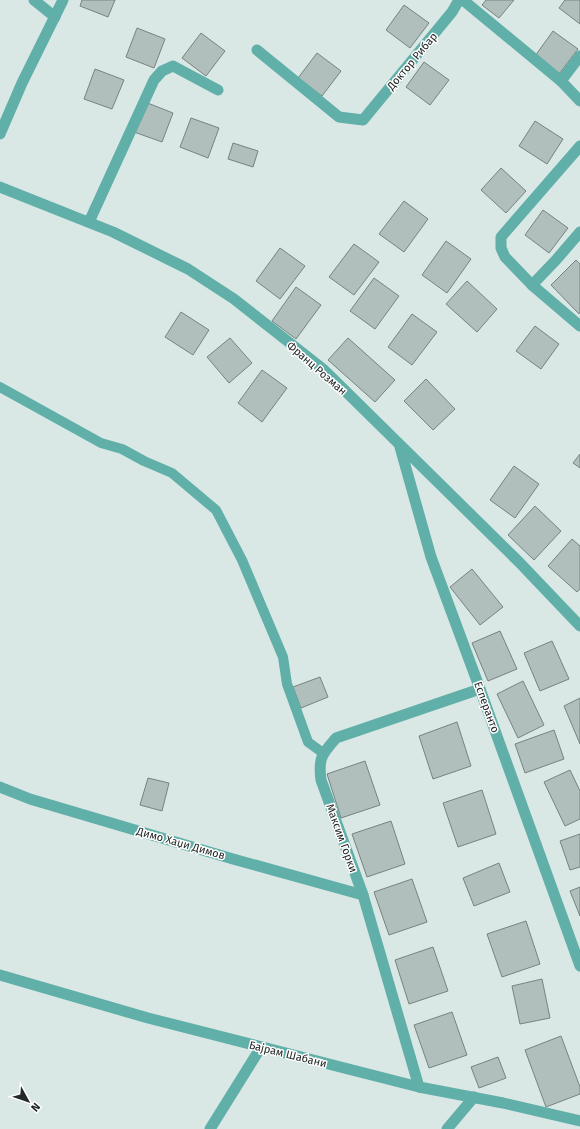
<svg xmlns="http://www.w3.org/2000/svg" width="580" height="1129" viewBox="0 0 580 1129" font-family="'Fira Sans',sans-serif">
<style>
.building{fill:#b0bebc;stroke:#768381}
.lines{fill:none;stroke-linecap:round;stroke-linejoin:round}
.service{stroke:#60afa8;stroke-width:10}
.minor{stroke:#60afa8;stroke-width:11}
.labels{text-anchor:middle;stroke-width:3;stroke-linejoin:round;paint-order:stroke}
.street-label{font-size:11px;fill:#232828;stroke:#fff}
</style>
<rect width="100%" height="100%" fill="#d9e7e5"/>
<g class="building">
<path d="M82,0H115L108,17L80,6Z"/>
<path d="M486,0H514L499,18L482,5Z"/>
<path d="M565,0H580V24L559,8Z"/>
<path d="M404,5L429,23L410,48L386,30Z"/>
<path d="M137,28L165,39L154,68L126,57Z"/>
<path d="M553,31L578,49L559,74L535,56Z"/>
<path d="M201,33L225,51L206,76L182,58Z"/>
<path d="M317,53L341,71L322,96L298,78Z"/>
<path d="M424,62L449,80L430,105L406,87Z"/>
<path d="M95,69L124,80L112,109L84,99Z"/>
<path d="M145,102L173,113L162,142L134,132Z"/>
<path d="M191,118L219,128L208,158L180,147Z"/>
<path d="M535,121L563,139L547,164L519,146Z"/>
<path d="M233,143L258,151L253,167L228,159Z"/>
<path d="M501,168L526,191L506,213L481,190Z"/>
<path d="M404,201L428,219L404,252L379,234Z"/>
<path d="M543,210L568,228L549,253L525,235Z"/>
<path d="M446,241L471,259L447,293L422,275Z"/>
<path d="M354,244L379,262L354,295L329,277Z"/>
<path d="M280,248L305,266L280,299L256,281Z"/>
<path d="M576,260L580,264V312L579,314L551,285Z"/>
<path d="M374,278L399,296L375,329L350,311Z"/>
<path d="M467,281L497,309L477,332L446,304Z"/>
<path d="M296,287L321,305L296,339L272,321Z"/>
<path d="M181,312L209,330L193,355L165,337Z"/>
<path d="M412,314L437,332L412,365L388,347Z"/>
<path d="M535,326L559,344L541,369L516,351Z"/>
<path d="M230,338L252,363L229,383L207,357Z"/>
<path d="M348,338L395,380L375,402L328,360Z"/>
<path d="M262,370L287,388L262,422L238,403Z"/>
<path d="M426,379L455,409L433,430L404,401Z"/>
<path d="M580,454V468L573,463Z"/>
<path d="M514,466L539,484L515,518L490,500Z"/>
<path d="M535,506L561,531L534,560L508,535Z"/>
<path d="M572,539L580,546V589L577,592L548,566Z"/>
<path d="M472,569L503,607L480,625L450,587Z"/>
<path d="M500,631L517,669L488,681L472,643Z"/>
<path d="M552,641L569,679L540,691L524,653Z"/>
<path d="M320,677L328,697L301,708L293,687Z"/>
<path d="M523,681L544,725L518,738L497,694Z"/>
<path d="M580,698V744L564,706Z"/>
<path d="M457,722L471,766L433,779L419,736Z"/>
<path d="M554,730L564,759L525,773L515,744Z"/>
<path d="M365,761L380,805L341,818L327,774Z"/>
<path d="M570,770L580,791V819L565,826L544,782Z"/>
<path d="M148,778L169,783L162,811L140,805Z"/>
<path d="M482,790L496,834L458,847L443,803Z"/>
<path d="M391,821L405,864L367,877L352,834Z"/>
<path d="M580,834V867L570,870L560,841Z"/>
<path d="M499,863L510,892L474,906L463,878Z"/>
<path d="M412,879L427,922L389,935L374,892Z"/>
<path d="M580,887V916L570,891Z"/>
<path d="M526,921L540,964L502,977L487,934Z"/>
<path d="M433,947L448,991L409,1004L395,960Z"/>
<path d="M542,979L550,1018L520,1024L512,986Z"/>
<path d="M452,1012L467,1055L429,1068L414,1025Z"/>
<path d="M561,1036L580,1087V1094L546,1107L525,1050Z"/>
<path d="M498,1057L506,1078L479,1088L471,1067Z"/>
</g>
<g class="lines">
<path class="service" d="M0,387L101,443L122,449L144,461L172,473L216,510L242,560L283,657L287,684L308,742L323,753"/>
<g class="minor">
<path d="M34,0L55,17"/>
<path d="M463,0L561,81"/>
<path d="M257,50L339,117L363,120L452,12L459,0"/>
<path d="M580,56L561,81L580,101"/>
<path d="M0,134L22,83L63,0"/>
<path d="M580,146L501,237V248L505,257L532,285L580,326"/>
<path d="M0,187L113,232L188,269L234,299L323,369L519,562L580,626"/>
<path d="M89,222L154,80L162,71L173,66L218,90"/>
<path d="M532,285L556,260L580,232"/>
<path d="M400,447L431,557L480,689L580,966"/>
<path d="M0,787L30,799L233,859L363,895"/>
<path d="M0,975L148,1018L419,1087L503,1103L580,1121"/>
<path d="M419,1087L363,895L321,780C318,758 322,754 336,738L480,689"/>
<path d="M210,1129L261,1047"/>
<path d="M447,1129L474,1097"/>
</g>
</g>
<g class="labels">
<g class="street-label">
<text transform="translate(412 61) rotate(-50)" y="4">Доктор Рибар</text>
<text transform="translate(317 368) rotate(41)" y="4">Франц Розман</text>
<text transform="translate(487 707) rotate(70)" y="4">Есперанто</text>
<text transform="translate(342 838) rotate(70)" y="4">Максим Горки</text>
<text transform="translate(181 843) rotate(16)" y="4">Димо Хаџи Димов</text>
<text transform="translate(288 1054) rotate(14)" y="4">Бајрам Шабани</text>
</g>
</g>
<g transform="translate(28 1101) rotate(130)" stroke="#ffffff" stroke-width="3" paint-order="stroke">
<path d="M0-3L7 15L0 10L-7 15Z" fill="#232828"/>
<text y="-6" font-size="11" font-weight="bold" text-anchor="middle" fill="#232828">N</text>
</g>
</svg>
